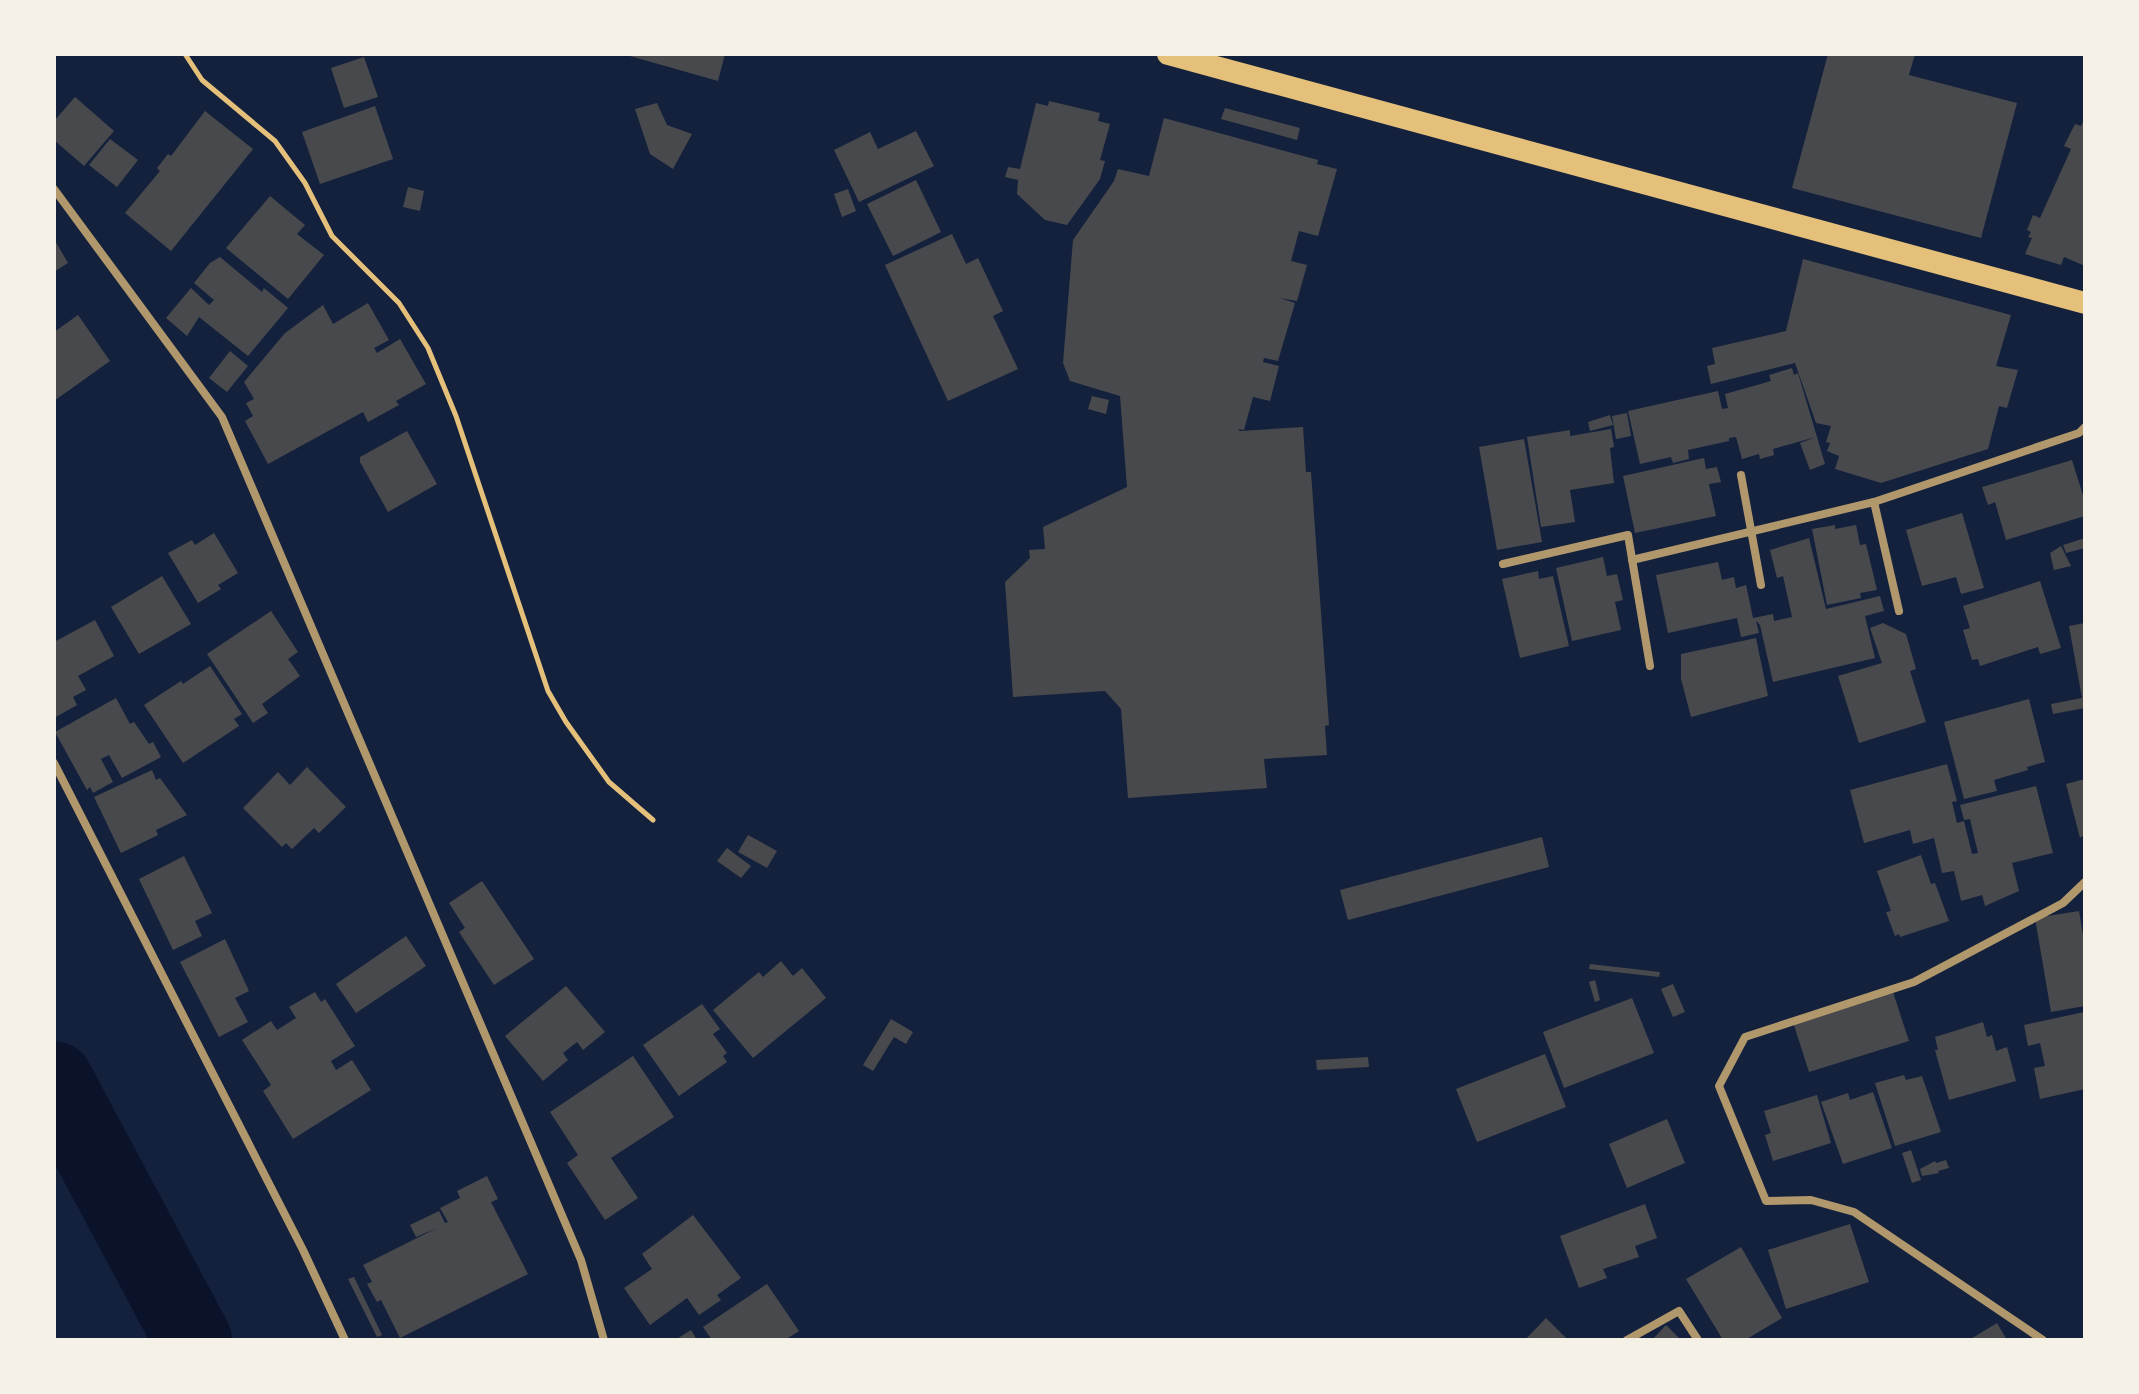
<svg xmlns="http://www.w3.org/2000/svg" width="2139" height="1394" viewBox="0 0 2139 1394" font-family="Roboto,sans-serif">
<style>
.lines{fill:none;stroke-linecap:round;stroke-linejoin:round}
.river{stroke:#0b132b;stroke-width:78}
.building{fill:#48494c}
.path{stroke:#e5c07b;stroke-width:5}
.minor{stroke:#b1986c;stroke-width:8}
.trunk{stroke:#e5c07b;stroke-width:22}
</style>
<rect width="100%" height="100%" fill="#14213d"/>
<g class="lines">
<path class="river" d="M54,1080L193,1340"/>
</g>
<g class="building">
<path d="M623,54H725L718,81Z"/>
<path d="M1828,54H1915L1909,75L2017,103L1981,238L1792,188Z"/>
<path d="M364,57L378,97L344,108L331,68Z"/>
<path d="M75,97L114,131L84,166L54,140V121Z"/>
<path d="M1049,101L1100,113L1098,121L1110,124L1100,160L1105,161L1100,179L1067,225L1045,220L1017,194L1018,180L1005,177L1008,167L1020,169L1036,103L1048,106Z"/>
<path d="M657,103L667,125L692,134L673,169L650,154L635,109Z"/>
<path d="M375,106L393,159L320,184L302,132Z"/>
<path d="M1225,108L1300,128L1297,140L1221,119Z"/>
<path d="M205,111L253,149L171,251L125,213L160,171L157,168L168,154L171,156Z"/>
<path d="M1164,118L1318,160L1317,164L1337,169L1318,236L1299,231L1291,261L1307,265L1297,301L1280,298L1295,303L1278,361L1264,358L1263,362L1279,366L1270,401L1253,397L1244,430L1238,429L1240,431L1303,427L1306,472H1311L1329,725L1325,726L1327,755L1264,759L1267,788L1128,798L1121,709L1105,691L1013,697L1005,582L1030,558L1029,550L1045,549L1043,527L1127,487L1120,396L1070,381L1063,363L1073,240L1114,181L1118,169L1149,176Z"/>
<path d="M2085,118V266L2064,257L2061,265L2025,254L2032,238L2028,237L2031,232L2027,230L2033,215L2040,218L2071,149L2064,146L2075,124L2081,126Z"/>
<path d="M916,131L934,166L859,202L834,150L870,132L878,149Z"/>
<path d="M110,139L138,160L117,187L89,165Z"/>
<path d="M916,180L941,232L893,256L867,204Z"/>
<path d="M408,187L424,191L420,211L403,207Z"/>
<path d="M848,189L856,211L842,217L834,194Z"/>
<path d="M270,196L305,225L297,234L324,255L288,299L226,248Z"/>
<path d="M952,234L966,264L978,258L1003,311L993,316L1018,369L948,401L885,265Z"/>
<path d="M54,239L68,263L54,272Z"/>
<path d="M220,257L262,292L264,288L288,308L248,356L199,317L187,336L166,318L191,288L209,305L214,300L194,283L210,263Z"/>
<path d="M1803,259L2011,315L1996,366L2018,370L2007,408L1999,406L1988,449L1881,483L1835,469L1839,456L1827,451L1830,443L1826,442L1831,426L1816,423L1795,363L1711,384L1707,366L1715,364L1712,348L1786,331Z"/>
<path d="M368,303L389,340L374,348L377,353L400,339L426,384L396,401L399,405L368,422L363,412L268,464L245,421L253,416L246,403L254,399L244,382L285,333L323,305L333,324Z"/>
<path d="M78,315L110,361L54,401V332Z"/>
<path d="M230,351L248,366L227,392L209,378Z"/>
<path d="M1792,368L1794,375L1798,373L1825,464L1810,470L1800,443L1816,437L1773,449L1774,455L1760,459L1759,454L1742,459L1736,437L1729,438V441L1688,450L1689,459L1673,463L1671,457L1640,464L1628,411L1718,391L1722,409L1728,408L1725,394L1771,381L1769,375Z"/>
<path d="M1092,396L1109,400L1106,414L1088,409Z"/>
<path d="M1627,413L1631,436L1616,439L1612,416Z"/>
<path d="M1610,415L1613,425L1590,431L1588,422Z"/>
<path d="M1611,429L1614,447L1610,448L1614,483L1570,490L1575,522L1541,527L1527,437L1570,430V436Z"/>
<path d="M407,431L437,484L388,512L360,462V457Z"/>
<path d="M1524,439L1542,542L1497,550L1479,447Z"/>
<path d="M1704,458L1706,469L1717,467L1721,482L1709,484L1716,516L1635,533L1623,476Z"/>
<path d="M2072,460L2085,502V516L2006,540L1995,502L1988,505L1982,487Z"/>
<path d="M1962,513L1984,588L1961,594L1956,577L1922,586L1906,530Z"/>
<path d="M1835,525V529L1856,525L1860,545L1866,544L1877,590L1860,593L1861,598L1827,605L1812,529Z"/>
<path d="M214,533L238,573L218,585L221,589L198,603L168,553L192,540L195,545Z"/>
<path d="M1809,538L1826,609L1880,596L1884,611L1865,616L1875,658L1773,682L1760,625L1756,621L1759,633L1741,637L1737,618L1668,633L1656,575L1718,562L1722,580L1734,577L1736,588L1746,585L1753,618L1773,614L1774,621L1792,617L1783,576L1777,578L1770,550Z"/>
<path d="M2085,538V548L2066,553L2063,545Z"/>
<path d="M2061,546L2071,566L2054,570L2050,553Z"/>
<path d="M1603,557L1607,576L1617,574L1623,600L1615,602L1621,630L1572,641L1556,568Z"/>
<path d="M1538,571L1539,579L1553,576L1569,646L1520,658L1502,579Z"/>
<path d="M162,576L191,624L139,654L111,607Z"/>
<path d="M2040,581L2061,648L2040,654L2038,647L1980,666L1978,659L1972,660L1963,630L1970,628L1963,606Z"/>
<path d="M271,611L298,652L288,659L300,676L262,704L268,713L253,723L207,654Z"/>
<path d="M95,620L114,656L78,676L86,690L73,697L77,705L54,718V642Z"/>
<path d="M1883,623L1906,634L1916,669L1910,671L1926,722L1859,743L1838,676L1882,663L1870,628Z"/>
<path d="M2085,623V708L2053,714L2051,704L2082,698L2069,626Z"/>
<path d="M1756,638L1768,696L1691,717L1681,679V654Z"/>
<path d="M210,666L242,714L234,719L239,726L183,763L144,705L181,681L183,684Z"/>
<path d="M116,698L130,724L134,722L149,744L153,742L161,757L122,778L109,755L101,759L113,782L93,793L90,787L87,790L55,732Z"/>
<path d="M2029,699L2045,762L2027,767L2028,770L1994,780L1997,791L1964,799L1944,722Z"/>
<path d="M1947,764L1957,801L1952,802L1957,823L1964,821L1972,854L1978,853L1970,819L1964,820L1960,805L2036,786L2053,853L2012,863L2019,891L1985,906L1982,895L1961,901L1954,871L1942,873L1934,838L1913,844L1910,830L1864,843L1850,790Z"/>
<path d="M307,767L346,807L319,833L314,828L292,849L286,843L282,847L243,808L278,772L290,785Z"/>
<path d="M152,770L156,780L160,778L187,815L156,830L158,835L121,853L94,797Z"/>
<path d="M2085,779V834L2080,838L2066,784Z"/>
<path d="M748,835L777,851L767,868L738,852Z"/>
<path d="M1542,837L1549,867L1348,920L1340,890Z"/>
<path d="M727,848L751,866L741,878L717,861Z"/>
<path d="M1921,855L1931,884L1935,883L1949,921L1900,937L1899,934L1895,936L1886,912L1891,911L1877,871Z"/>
<path d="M184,856L212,913L195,921L202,936L173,950L139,879Z"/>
<path d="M482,881L534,959L494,985L459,932L465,928L449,903Z"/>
<path d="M2079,911L2085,947V1006L2051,1012L2035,918Z"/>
<path d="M406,936L426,966L356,1013L336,984Z"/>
<path d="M225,939L249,991L235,998L248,1022L219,1037L180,962Z"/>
<path d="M781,961L793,976L802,968L826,998L753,1058L713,1010L759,972L763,977Z"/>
<path d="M1590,964L1660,972L1659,977L1589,969Z"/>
<path d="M1595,980L1600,1000L1595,1002L1589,982Z"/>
<path d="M1673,984L1685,1012L1673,1017L1661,989Z"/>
<path d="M566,986L605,1032L583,1050L577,1042L563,1053L568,1060L543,1081L505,1036Z"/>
<path d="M1892,989L1909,1041L1809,1072L1792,1019Z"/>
<path d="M315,992L321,1002L325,999L355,1046L331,1061L336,1070L352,1060L371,1090L293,1139L263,1091L271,1085L242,1040L271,1021L277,1030L296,1018L289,1007Z"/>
<path d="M1632,998L1654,1053L1564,1088L1543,1032Z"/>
<path d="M702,1004L720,1029L713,1034L727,1053L723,1056L727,1062L679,1096L643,1045Z"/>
<path d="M2084,1012L2085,1089L2040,1099L2034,1068L2045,1066L2040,1043L2028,1046L2024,1025Z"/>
<path d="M891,1019L913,1032L906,1044L894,1037L873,1071L863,1065Z"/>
<path d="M1983,1022L1987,1037L1992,1035L1996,1051L2007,1047L2016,1081L1949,1100L1935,1050H1938L1935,1037Z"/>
<path d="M1545,1054L1566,1107L1477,1142L1456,1089Z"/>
<path d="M633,1056L674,1117L611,1158L638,1198L605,1220L567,1163L578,1155L550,1112Z"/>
<path d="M1368,1057L1369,1067L1317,1070L1316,1060Z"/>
<path d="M1904,1075L1906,1080L1922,1076L1941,1132L1895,1146L1875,1083Z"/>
<path d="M1873,1092L1892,1148L1843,1164L1821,1102L1848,1093L1850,1100Z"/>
<path d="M1817,1095L1831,1143L1773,1161L1765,1135L1771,1133L1764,1111Z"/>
<path d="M1667,1119L1685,1163L1627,1188L1609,1144Z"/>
<path d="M1911,1150L1921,1180L1912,1183L1902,1153Z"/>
<path d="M1946,1160L1949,1168L1938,1171L1939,1173L1922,1176L1920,1169L1935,1161L1936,1163Z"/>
<path d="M487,1176L498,1199L491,1202L528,1274L400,1338L381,1300L377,1302L367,1284L372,1282L363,1265L437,1228L416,1237L410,1225L439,1211L445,1223L448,1222L440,1208L460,1198L457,1191Z"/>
<path d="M1645,1204L1657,1238L1635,1246L1639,1257L1603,1269L1607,1278L1579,1288L1560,1236Z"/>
<path d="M693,1215L741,1278L717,1295L721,1300L699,1315L687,1298L650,1325L624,1288L652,1269L642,1254Z"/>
<path d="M1850,1224L1869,1282L1786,1309L1768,1250Z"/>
<path d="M1741,1247L1782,1318L1745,1340H1723L1686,1279Z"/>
<path d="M354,1277L382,1335L377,1337L348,1279Z"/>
<path d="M767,1284L799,1331L785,1340H712L703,1327Z"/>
<path d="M1546,1318L1568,1340H1525Z"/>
<path d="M1997,1323L2007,1340H1969Z"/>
<path d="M1666,1325L1679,1338L1678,1340H1652Z"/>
<path d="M691,1330L697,1340H675Z"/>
</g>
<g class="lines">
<path class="path" d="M185,54L202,80L275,141L305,183L332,236L399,303L428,348L456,416L548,691L566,722L609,782L653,820"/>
<g class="minor">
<path d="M54,189L222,417L581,1260L604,1340"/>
<path d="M1741,475L1761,585"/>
<path d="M1874,502L1899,611"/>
<path d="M1632,560L1874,502L2079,433L2085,427"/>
<path d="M1503,564L1628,535L1650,666"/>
<path d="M54,763L303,1250L345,1340"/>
<path d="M1627,1340L1679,1311L1698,1340"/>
<path d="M2043,1340L1854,1212L1811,1200L1766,1201L1719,1086L1745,1037L1914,982L2063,903L2085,882"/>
</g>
<path class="trunk" d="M1168,54L2085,303"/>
</g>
<rect width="2139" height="1394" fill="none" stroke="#f6f1e7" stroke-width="112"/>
</svg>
